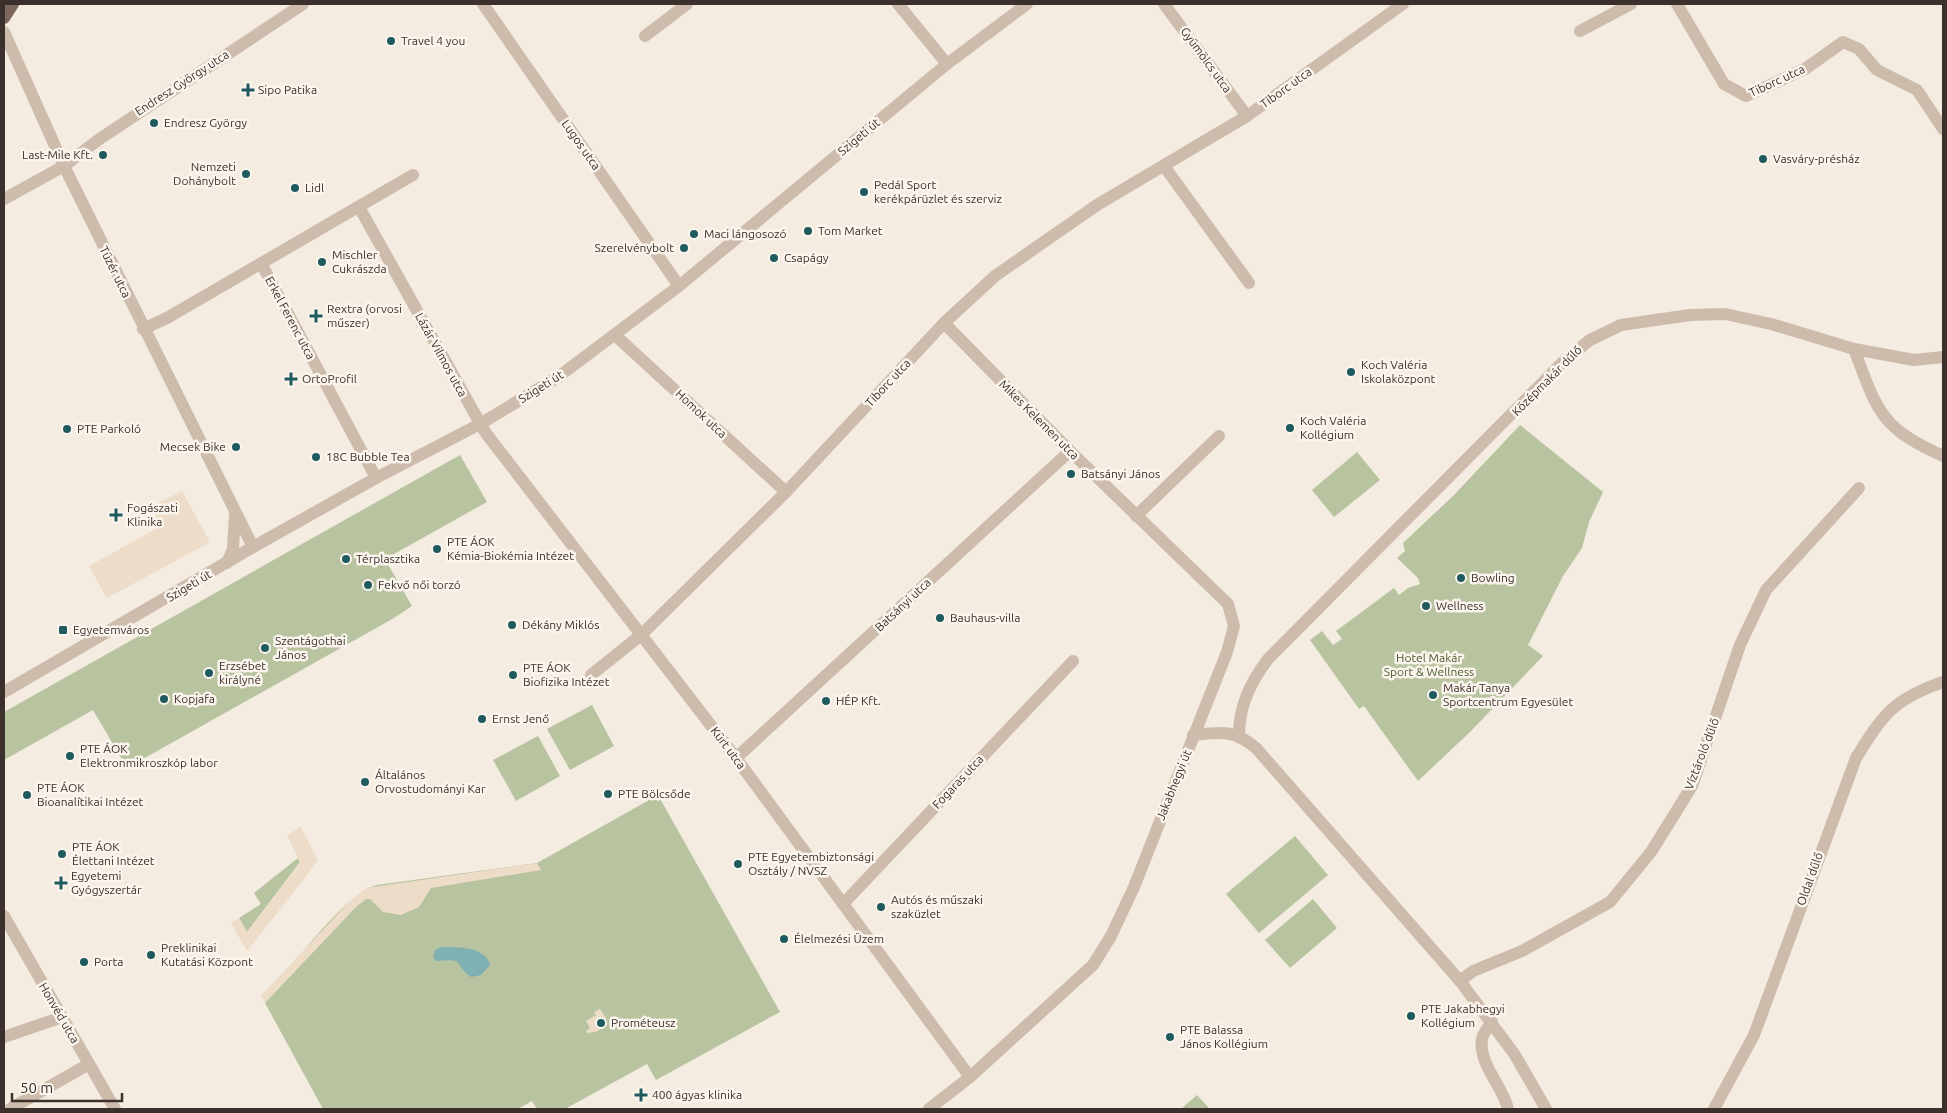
<svg xmlns="http://www.w3.org/2000/svg" width="1947" height="1113" viewBox="0 0 1947 1113" font-family="Ubuntu,sans-serif">
<style>
.green{fill:#b8c4a0}
.plaza{fill:#ecdcc8}
.water{fill:#7fb0b2}
.lines{fill:none;stroke-linecap:round;stroke-linejoin:round}
.minor{stroke:#cdbbac;stroke-width:12}
.major{stroke:#7d675c;stroke-width:12}
.poi-dot{fill:#1f5a5e;stroke:#fbf5ee;stroke-width:2}
.labels{text-anchor:middle;stroke-width:5;stroke-linejoin:round;paint-order:stroke}
.poi-label{font-size:12px;fill:#3b302b;stroke:#fbf5ee;text-anchor:start}
.street-label{font-size:12px;fill:#3b302b;stroke:#fbf5ee}
.park-label{font-size:12px;fill:#4a5a2e;stroke:#fbf5ee}
</style>
<rect width="100%" height="100%" fill="#f4ebe1"/>
<g class="green">
<path d="M1520,425L1603,492L1589,522L1582,548L1563,576L1528,645L1543,656L1471,731L1418,781L1364,706L1359,709L1310,640L1322,631L1333,645L1342,639L1336,631L1394,588L1399,595L1408,588L1420,584L1418,578L1397,558L1405,551L1403,543L1453,496Z"/>
<path d="M1357,452L1380,480L1334,517L1312,490Z"/>
<path d="M460,455L487,502L385,559L412,606L394,618L127,768L93,710L4,760V712Z"/>
<path d="M592,705L614,746L570,770L547,729Z"/>
<path d="M538,736L560,776L516,801L493,760Z"/>
<path d="M658,795L780,1012L656,1080L647,1064L565,1109H537L532,1101L518,1109H323L265,1003C284,974 345,893 377,885L537,863Z"/>
<path d="M1295,836L1328,875L1259,933L1226,894Z"/>
<path d="M298,858L300,862L247,932L239,918L261,904L254,893Z"/>
<path d="M1313,899L1337,928L1290,968L1265,940Z"/>
<path d="M1197,1095L1210,1109H1181Z"/>
</g>
<g class="plaza">
<path d="M182,491L210,542L107,598L89,566L161,526L151,507Z"/>
<path d="M301,827L318,861L247,951L231,923L239,918L247,932L300,863L287,835Z"/>
<path d="M537,863L541,870L431,888L419,907L401,915L383,912L370,899H366L356,907L265,1003L261,996L349,902L366,888Z"/>
<path d="M600,1009L606,1018L605,1026L596,1032L587,1033L586,1031L590,1028L586,1021L596,1015L594,1012Z"/>
</g>
<path class="water" d="M441,947C456,947 486,946 490,965L481,975L471,977C452,963 467,958 436,961L433,957L435,950Z"/>
<g class="lines">
<g class="minor">
<path d="M483,4L679,286"/>
<path d="M898,4L947,64"/>
<path d="M1164,4L1247,116"/>
<path d="M1677,4L1724,84L1746,96L1805,69L1843,42L1859,49L1877,70L1917,90L1943,129"/>
<path d="M1580,31L1631,4"/>
<path d="M4,32L64,166L253,547"/>
<path d="M645,36L687,4"/>
<path d="M1164,166L1249,283"/>
<path d="M4,199L64,166L98,140L303,4"/>
<path d="M359,207L485,432L736,758L970,1077"/>
<path d="M261,263L376,478"/>
<path d="M143,329L167,318L413,175"/>
<path d="M616,336L786,492"/>
<path d="M1854,349L1914,360L1943,357"/>
<path d="M1136,516L1219,436"/>
<path d="M227,563L233,549L235,514"/>
<path d="M591,675L641,635L786,492L944,323L995,276L1097,205L1247,116L1403,4"/>
<path d="M4,692L253,547L376,478L480,424L558,377L679,286L947,64L1027,4"/>
<path d="M1193,735C1220,732 1233,729 1256,748L1460,981L1515,1055L1546,1109"/>
<path d="M1239,736C1239,706 1250,683 1268,659L1565,360L1590,340L1621,325L1690,315L1725,314L1771,324L1854,349C1877,410 1880,428 1943,456"/>
<path d="M736,758L1070,451"/>
<path d="M843,904L1073,661"/>
<path d="M4,916L115,1109"/>
<path d="M1460,981L1473,971L1522,951L1610,902L1651,852L1692,786L1740,645L1766,590L1859,488"/>
<path d="M1492,1022C1489,1027 1483,1033 1482,1039C1478,1064 1503,1086 1508,1109"/>
<path d="M4,1037L62,1017"/>
<path d="M10,1109L89,1064"/>
<path d="M929,1109L970,1077L1093,965L1111,936L1134,887L1227,652L1234,626L1228,604L1070,451L944,323"/>
<path d="M1714,1109L1754,1035L1856,758C1883,714 1894,699 1943,682"/>
</g>
<path class="major" d="M4,18L13,4"/>
</g>
<g class="poi-dot">
<circle cx="391" cy="41" r="5"/>
<path d="M245.5 82.5h5v5h5v5h-5v5h-5v-5h-5v-5h5z"/>
<circle cx="154" cy="123" r="5"/>
<circle cx="103" cy="155" r="5"/>
<circle cx="1763" cy="159" r="5"/>
<circle cx="246" cy="174" r="5"/>
<circle cx="295" cy="188" r="5"/>
<circle cx="864" cy="192" r="5"/>
<circle cx="808" cy="231" r="5"/>
<circle cx="694" cy="234" r="5"/>
<circle cx="684" cy="248" r="5"/>
<circle cx="774" cy="258" r="5"/>
<circle cx="322" cy="262" r="5"/>
<path d="M313.5 308.5h5v5h5v5h-5v5h-5v-5h-5v-5h5z"/>
<circle cx="1351" cy="372" r="5"/>
<path d="M288.5 371.5h5v5h5v5h-5v5h-5v-5h-5v-5h5z"/>
<circle cx="1290" cy="428" r="5"/>
<circle cx="67" cy="429" r="5"/>
<circle cx="236" cy="447" r="5"/>
<circle cx="316" cy="457" r="5"/>
<circle cx="1071" cy="474" r="5"/>
<path d="M113.5 507.5h5v5h5v5h-5v5h-5v-5h-5v-5h5z"/>
<circle cx="437" cy="549" r="5"/>
<circle cx="346" cy="559" r="5"/>
<circle cx="1461" cy="578" r="5"/>
<circle cx="368" cy="585" r="5"/>
<circle cx="1426" cy="606" r="5"/>
<circle cx="940" cy="618" r="5"/>
<circle cx="512" cy="625" r="5"/>
<rect x="58" y="625" width="10" height="10" rx="2.5"/>
<circle cx="265" cy="648" r="5"/>
<circle cx="209" cy="673" r="5"/>
<circle cx="513" cy="675" r="5"/>
<circle cx="1433" cy="695" r="5"/>
<circle cx="164" cy="699" r="5"/>
<circle cx="826" cy="701" r="5"/>
<circle cx="482" cy="719" r="5"/>
<circle cx="70" cy="756" r="5"/>
<circle cx="365" cy="782" r="5"/>
<circle cx="608" cy="794" r="5"/>
<circle cx="27" cy="795" r="5"/>
<circle cx="62" cy="854" r="5"/>
<circle cx="738" cy="864" r="5"/>
<path d="M58.5 875.5h5v5h5v5h-5v5h-5v-5h-5v-5h5z"/>
<circle cx="881" cy="907" r="5"/>
<circle cx="784" cy="939" r="5"/>
<circle cx="151" cy="955" r="5"/>
<circle cx="84" cy="962" r="5"/>
<circle cx="1411" cy="1016" r="5"/>
<circle cx="601" cy="1023" r="5"/>
<circle cx="1170" cy="1037" r="5"/>
<path d="M638.5 1087.5h5v5h5v5h-5v5h-5v-5h-5v-5h5z"/>
</g>
<g class="labels">
<g class="poi-label">
<text x="401" y="45">Travel 4 you</text>
<text x="258" y="94">Sipo Patika</text>
<text x="164" y="127">Endresz György</text>
<text x="93" y="159" text-anchor="end">Last-Mile Kft.</text>
<text x="1773" y="163">Vasváry-présház</text>
<text x="236" y="171" text-anchor="end">Nemzeti<tspan x="236" dy="14">Dohánybolt</tspan></text>
<text x="874" y="189">Pedál Sport<tspan x="874" dy="14">kerékpárüzlet és szerviz</tspan></text>
<text x="305" y="192">Lidl</text>
<text x="818" y="235">Tom Market</text>
<text x="704" y="238">Maci lángosozó</text>
<text x="674" y="252" text-anchor="end">Szerelvénybolt</text>
<text x="332" y="259">Mischler<tspan x="332" dy="14">Cukrászda</tspan></text>
<text x="784" y="262">Csapágy</text>
<text x="327" y="313">Rextra (orvosi<tspan x="327" dy="14">műszer)</tspan></text>
<text x="1361" y="369">Koch Valéria<tspan x="1361" dy="14">Iskolaközpont</tspan></text>
<text x="302" y="383">OrtoProfil</text>
<text x="1300" y="425">Koch Valéria<tspan x="1300" dy="14">Kollégium</tspan></text>
<text x="77" y="433">PTE Parkoló</text>
<text x="226" y="451" text-anchor="end">Mecsek Bike</text>
<text x="326" y="461">18C Bubble Tea</text>
<text x="1081" y="478">Batsányi János</text>
<text x="127" y="512">Fogászati<tspan x="127" dy="14">Klinika</tspan></text>
<text x="447" y="546">PTE ÁOK<tspan x="447" dy="14">Kémia-Biokémia Intézet</tspan></text>
<text x="356" y="563">Térplasztika</text>
<text x="1471" y="582">Bowling</text>
<text x="378" y="589">Fekvő női torzó</text>
<text x="1436" y="610">Wellness</text>
<text x="950" y="622">Bauhaus-villa</text>
<text x="522" y="629">Dékány Miklós</text>
<text x="73" y="634">Egyetemváros</text>
<text x="275" y="645">Szentágothai<tspan x="275" dy="14">János</tspan></text>
<text x="219" y="670">Erzsébet<tspan x="219" dy="14">királyné</tspan></text>
<text x="523" y="672">PTE ÁOK<tspan x="523" dy="14">Biofizika Intézet</tspan></text>
<text x="1443" y="692">Makár Tanya<tspan x="1443" dy="14">Sportcentrum Egyesület</tspan></text>
<text x="174" y="703">Kopjafa</text>
<text x="836" y="705">HÉP Kft.</text>
<text x="492" y="723">Ernst Jenő</text>
<text x="80" y="753">PTE ÁOK<tspan x="80" dy="14">Elektronmikroszkóp labor</tspan></text>
<text x="375" y="779">Általános<tspan x="375" dy="14">Orvostudományi Kar</tspan></text>
<text x="37" y="792">PTE ÁOK<tspan x="37" dy="14">Bioanalítikai Intézet</tspan></text>
<text x="618" y="798">PTE Bölcsőde</text>
<text x="72" y="851">PTE ÁOK<tspan x="72" dy="14">Élettani Intézet</tspan></text>
<text x="748" y="861">PTE Egyetembiztonsági<tspan x="748" dy="14">Osztály / NVSZ</tspan></text>
<text x="71" y="880">Egyetemi<tspan x="71" dy="14">Gyógyszertár</tspan></text>
<text x="891" y="904">Autós és műszaki<tspan x="891" dy="14">szaküzlet</tspan></text>
<text x="794" y="943">Élelmezési Üzem</text>
<text x="161" y="952">Preklinikai<tspan x="161" dy="14">Kutatási Központ</tspan></text>
<text x="94" y="966">Porta</text>
<text x="1421" y="1013">PTE Jakabhegyi<tspan x="1421" dy="14">Kollégium</tspan></text>
<text x="611" y="1027">Prométeusz</text>
<text x="1180" y="1034">PTE Balassa<tspan x="1180" dy="14">János Kollégium</tspan></text>
<text x="652" y="1099">400 ágyas klinika</text>
</g>
<g class="street-label">
<text transform="translate(1206 60) rotate(54)" y="4">Gyümölcs utca</text>
<text transform="translate(1777 81) rotate(-25)" y="4">Tiborc utca</text>
<text transform="translate(182 83) rotate(-33)" y="4">Endresz György utca</text>
<text transform="translate(1286 88) rotate(-36)" y="4">Tiborc utca</text>
<text transform="translate(859 137) rotate(-40)" y="4">Szigeti út</text>
<text transform="translate(581 145) rotate(55)" y="4">Lugos utca</text>
<text transform="translate(115 272) rotate(64)" y="4">Tüzér utca</text>
<text transform="translate(290 318) rotate(62)" y="4">Erkel Ferenc utca</text>
<text transform="translate(441 355) rotate(61)" y="4">Lázár Vilmos utca</text>
<text transform="translate(1547 381) rotate(-45)" y="4">Középmakár dűlő</text>
<text transform="translate(888 383) rotate(-47)" y="4">Tiborc utca</text>
<text transform="translate(541 387) rotate(-32)" y="4">Szigeti út</text>
<text transform="translate(701 414) rotate(43)" y="4">Homok utca</text>
<text transform="translate(1039 420) rotate(45)" y="4">Mikes Kelemen utca</text>
<text transform="translate(189 586) rotate(-31)" y="4">Szigeti út</text>
<text transform="translate(903 605) rotate(-43)" y="4">Batsányi utca</text>
<text transform="translate(728 748) rotate(53)" y="4">Kürt utca</text>
<text transform="translate(1702 754) rotate(-69)" y="4">Víztároló dűlő</text>
<text transform="translate(958 782) rotate(-47)" y="4">Fogaras utca</text>
<text transform="translate(1174 785) rotate(-68)" y="4">Jakabhegyi út</text>
<text transform="translate(1810 879) rotate(-70)" y="4">Oldal dűlő</text>
<text transform="translate(59 1013) rotate(60)" y="4">Honvéd utca</text>
</g>
<g class="park-label">
<text x="1429" y="662">Hotel Makár<tspan x="1429" dy="14">Sport &amp; Wellness</tspan></text>
</g>
</g>
<rect width="1947" height="1113" fill="none" stroke="#3b302b" stroke-width="10"/>
<path d="M12 1093v8h110v-8" fill="none" stroke="#3b302b" stroke-width="2.5"/>
<text x="20" y="1093" font-size="15" fill="#3b302b" stroke="#fbf5ee" stroke-width="4" paint-order="stroke">50 m</text>
</svg>
